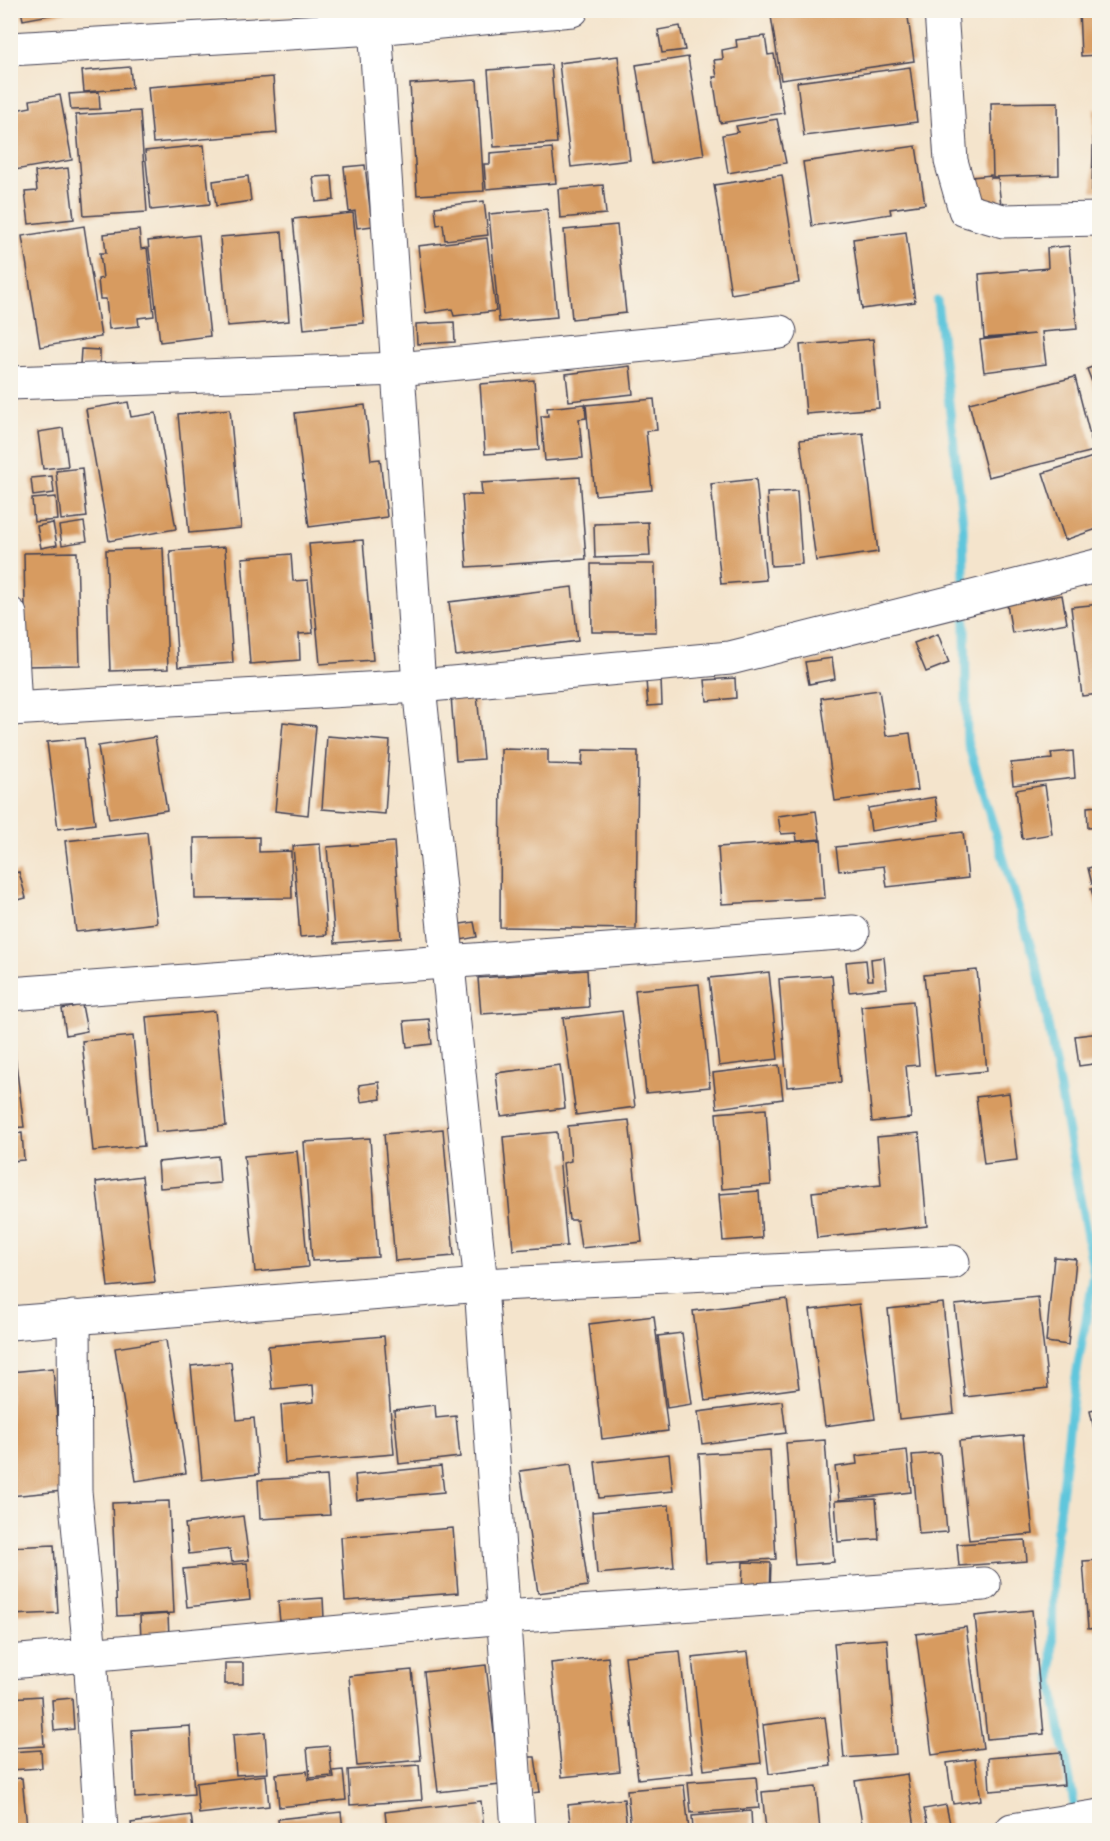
<svg xmlns="http://www.w3.org/2000/svg" width="1110" height="1841" viewBox="0 0 1110 1841" font-family="Kalam,sans-serif">
<style>
.lines{fill:none;stroke-linecap:round;stroke-linejoin:round}
.stream{stroke:#5fc6dc;stroke-width:9}
.building{fill:#d79b61}
.street-casing{stroke:#423f51;stroke-width:35}
.street{stroke:#fff;stroke-width:33}
</style>
<rect width="100%" height="100%" fill="#f7f3e8"/>
<filter id="ink" filterUnits="userSpaceOnUse"><feTurbulence type="fractalNoise" baseFrequency=".0167" numOctaves="2"/><feDisplacementMap in="SourceGraphic" scale="12" xChannelSelector="R" yChannelSelector="G"/><feConvolveMatrix kernelMatrix="1 2 1 2 8 2 1 2 1" color-interpolation-filters="sRGB"/></filter>
<filter id="wash" filterUnits="userSpaceOnUse"><feTurbulence type="fractalNoise" baseFrequency=".008" numOctaves="4" result="noise"/><feDisplacementMap in="SourceGraphic" scale="24" xChannelSelector="R" yChannelSelector="G"/><feGaussianBlur stdDeviation="1.35" result="paint"/><feColorMatrix in="noise" values="0 0 0 0 0 0 0 0 0 0 0 0 0 0 0 0 0 1.4 0 .05"/><feComposite in="paint" operator="in"/></filter>
<g filter="url(#wash)">
<rect width="100%" height="100%" fill="#f4e4cc"/>
<g class="lines">
<path class="stream" d="M937,301L963,523L967,741L1038,970L1094,1274L1074,1388L1053,1563L1052,1681L1076,1815"/>
</g>
<g id="blocks">
<g class="building">
<path d="M21,10H66V12L23,20Z"/>
<path d="M808,10H907L914,61L781,80L771,16Z"/>
<path d="M1079,10H1100V55L1081,56Z"/>
<path d="M680,26L685,50L662,53L658,30Z"/>
<path d="M765,36L768,55L774,54L784,113L720,123L713,77H717L714,60L723,59L722,50L737,47L736,40Z"/>
<path d="M618,56L630,160L571,167L559,63Z"/>
<path d="M688,57L704,155L652,164L636,65Z"/>
<path d="M551,65L557,143L494,147L488,70Z"/>
<path d="M130,67L132,88L84,92L82,71Z"/>
<path d="M910,67L917,122L804,136L797,82Z"/>
<path d="M273,77L277,133L153,143L148,87Z"/>
<path d="M477,80L484,191L417,195L410,84Z"/>
<path d="M99,92L100,109L71,110L69,94Z"/>
<path d="M60,95L72,160L15,170L10,144V127H13L10,111L31,107L30,100Z"/>
<path d="M1058,102L1059,175L993,177L991,103Z"/>
<path d="M1094,109L1100,110V191H1092Z"/>
<path d="M140,111L147,212L84,216L76,115Z"/>
<path d="M777,119L786,163L728,173L722,135L738,132L736,126Z"/>
<path d="M204,145L210,204L151,210L145,151Z"/>
<path d="M916,146L925,204L890,209L891,214L812,226L803,162Z"/>
<path d="M552,148L556,183L486,189L484,164H490V153Z"/>
<path d="M365,165L372,226L357,228L355,211L349,212L344,167Z"/>
<path d="M68,168L74,219L29,224L25,192L37,191L35,172Z"/>
<path d="M782,175L799,283L731,294L714,185Z"/>
<path d="M991,175V178H998L1001,206L975,208L972,177Z"/>
<path d="M248,176L251,201L216,206L213,181Z"/>
<path d="M332,176L334,200L316,202L313,177Z"/>
<path d="M603,185L606,214L560,218L558,189Z"/>
<path d="M484,201L488,235L445,240L443,224L437,225L435,207Z"/>
<path d="M547,209L557,317L499,322L489,214Z"/>
<path d="M353,213L364,323L304,329L293,219Z"/>
<path d="M617,225L626,313L572,319L564,230Z"/>
<path d="M84,226L101,337L40,347L22,236Z"/>
<path d="M139,230L141,249L147,248L154,316L138,318L139,326L109,329L106,299H100L98,279L103,278L100,253H106L104,234Z"/>
<path d="M282,232L289,321L227,326L220,237Z"/>
<path d="M906,232L915,302L862,309L853,239Z"/>
<path d="M199,235L210,336L160,342L148,241Z"/>
<path d="M487,238L496,311L454,316L452,309L426,313L418,246Z"/>
<path d="M1069,246L1077,329L1042,332L1046,364L984,372L980,340L1035,334L984,338L979,274L1048,268L1047,248Z"/>
<path d="M1096,272H1100V288L1098,289Z"/>
<path d="M454,322L455,342L417,344L416,324Z"/>
<path d="M873,339L879,408L806,414L800,345Z"/>
<path d="M81,349L100,350V365H80Z"/>
<path d="M1100,364V400H1099L1087,369Z"/>
<path d="M630,366L633,394L569,401L566,374Z"/>
<path d="M1075,377L1094,451L988,477L969,403Z"/>
<path d="M534,380L539,450L485,454L480,384Z"/>
<path d="M654,399L657,430L646,431L652,490L595,495L586,405Z"/>
<path d="M128,402L131,417L156,413L176,529L109,541L86,409Z"/>
<path d="M585,404L586,418L579,419L583,458L545,461L541,416H548L547,408Z"/>
<path d="M365,405L371,460L380,459L387,517L309,527L295,413Z"/>
<path d="M230,409L241,528L189,533L178,414Z"/>
<path d="M63,428L68,466L43,469L38,432Z"/>
<path d="M863,433L878,552L816,561L800,440Z"/>
<path d="M1099,455L1100,528L1065,540L1043,473Z"/>
<path d="M82,468L87,517L61,520L56,471Z"/>
<path d="M52,476L54,493L33,496L31,478Z"/>
<path d="M580,477L586,559L467,567L462,495H482L481,483Z"/>
<path d="M756,479L766,580L721,584L711,484Z"/>
<path d="M797,491L802,564L771,566L767,493Z"/>
<path d="M56,497L58,520L34,522L32,499Z"/>
<path d="M84,522L87,541L62,545L59,526Z"/>
<path d="M648,522L650,556L595,558L594,524Z"/>
<path d="M53,523L57,545L41,548L37,526Z"/>
<path d="M363,540L373,660L320,664L309,544Z"/>
<path d="M225,547L233,663L178,667L170,551Z"/>
<path d="M163,548L168,669L110,671L106,550Z"/>
<path d="M77,552L80,665L26,666L24,553Z"/>
<path d="M291,554L293,581L308,580L313,633L299,634L300,660L250,664L242,558Z"/>
<path d="M591,564H655L656,632H592Z"/>
<path d="M572,587L578,641L456,656L449,602Z"/>
<path d="M1062,595L1067,623L1012,633L1007,604Z"/>
<path d="M1100,604V694L1082,696L1071,607Z"/>
<path d="M938,634L949,663L926,672L914,643Z"/>
<path d="M832,658L835,679L809,684L805,662Z"/>
<path d="M735,678L736,698L707,701L705,680Z"/>
<path d="M661,679L662,705L648,706L646,680Z"/>
<path d="M879,690L886,736L910,733L918,790L835,801L821,698Z"/>
<path d="M477,694L483,759L456,761L451,696Z"/>
<path d="M283,722L316,726L308,815L275,811Z"/>
<path d="M327,736L390,741L385,814L322,809Z"/>
<path d="M155,737L167,810L109,819L98,746Z"/>
<path d="M84,738L95,824L58,829L47,742Z"/>
<path d="M501,749L548,750V764L582,765L583,750L638,751L636,929L500,927Z"/>
<path d="M1073,751L1075,778L1013,785L1011,763L1052,759L1051,753Z"/>
<path d="M1045,785L1052,834L1022,839L1016,790Z"/>
<path d="M935,797L939,820L871,831L868,808Z"/>
<path d="M1100,806V827L1088,828L1087,807Z"/>
<path d="M816,811L820,839L797,841L796,833L781,834L778,816Z"/>
<path d="M147,832L157,923L76,932L65,841Z"/>
<path d="M963,832L968,878L887,887L884,866L839,871L836,847Z"/>
<path d="M259,837V852L291,851L292,898L195,899L194,838Z"/>
<path d="M821,840L825,898L722,904L718,847Z"/>
<path d="M394,842L401,938L335,943L327,847Z"/>
<path d="M320,844L327,935L300,937L293,846Z"/>
<path d="M1100,865V882L1092,884L1088,868Z"/>
<path d="M19,872L26,898L10,902V874Z"/>
<path d="M1100,886V914H1099L1091,889Z"/>
<path d="M474,922L477,937L450,942L447,926Z"/>
<path d="M884,957L887,988L849,992L846,962L866,960L868,980H873L871,959Z"/>
<path d="M587,970L589,1007L481,1014L478,978Z"/>
<path d="M977,970L987,1071L935,1076L924,975Z"/>
<path d="M769,972L778,1059L719,1066L709,978Z"/>
<path d="M832,975L841,1082L787,1087L779,979Z"/>
<path d="M699,984L710,1087L646,1093L635,990Z"/>
<path d="M913,1001L919,1065L906,1066L911,1118L872,1122L861,1006Z"/>
<path d="M82,1005L87,1031L66,1035L62,1009Z"/>
<path d="M215,1011L226,1126L156,1132L146,1017Z"/>
<path d="M622,1011L635,1107L576,1115L563,1018Z"/>
<path d="M429,1019L432,1044L407,1047L404,1021Z"/>
<path d="M1100,1033V1063L1079,1066L1075,1036Z"/>
<path d="M133,1036L144,1146L93,1151L82,1041Z"/>
<path d="M13,1040L24,1127L10,1128V1041Z"/>
<path d="M560,1065L565,1108L501,1116L496,1073Z"/>
<path d="M779,1065L783,1099L717,1108L713,1073Z"/>
<path d="M379,1082L381,1099L361,1102L359,1085Z"/>
<path d="M1009,1093L1017,1160L984,1164L976,1097Z"/>
<path d="M766,1109L771,1185L722,1189L716,1113Z"/>
<path d="M629,1120L642,1242L581,1248L577,1220H569L563,1163L571,1161L568,1126Z"/>
<path d="M443,1129L454,1256L395,1261L384,1134Z"/>
<path d="M557,1132L567,1246L513,1250L503,1137Z"/>
<path d="M22,1133L24,1160L10,1161V1134Z"/>
<path d="M919,1133L927,1226L817,1238L812,1192L881,1185L877,1137Z"/>
<path d="M370,1138L378,1257L312,1261L304,1142Z"/>
<path d="M297,1151L308,1267L255,1272L244,1156Z"/>
<path d="M218,1156L220,1183L160,1188L158,1162Z"/>
<path d="M142,1176L155,1282L108,1287L96,1182Z"/>
<path d="M759,1191L762,1238L723,1241L719,1194Z"/>
<path d="M1054,1257L1076,1259L1068,1345L1046,1342Z"/>
<path d="M1038,1297L1048,1388L965,1397L955,1305Z"/>
<path d="M787,1299L799,1388L705,1401L693,1311Z"/>
<path d="M943,1303L954,1413L899,1419L888,1309Z"/>
<path d="M859,1304L875,1419L825,1426L810,1310Z"/>
<path d="M654,1316L668,1431L602,1439L589,1324Z"/>
<path d="M682,1333L692,1404L667,1408L658,1336Z"/>
<path d="M384,1336L394,1454L285,1463L281,1405L314,1402L313,1385L272,1389L268,1346Z"/>
<path d="M166,1340L186,1473L136,1481L115,1348Z"/>
<path d="M231,1362L237,1420L254,1418L259,1474L202,1480L191,1366Z"/>
<path d="M53,1368L63,1491L10,1496V1372Z"/>
<path d="M782,1401L786,1433L702,1444L698,1412Z"/>
<path d="M435,1405L436,1418L456,1416L460,1457L399,1464L394,1410Z"/>
<path d="M1100,1409V1437L1096,1438L1090,1411Z"/>
<path d="M1023,1435L1033,1534L969,1540L959,1441Z"/>
<path d="M825,1440L834,1562L795,1565L786,1443Z"/>
<path d="M770,1450L776,1559L706,1563L699,1454Z"/>
<path d="M907,1450L911,1492L839,1500L835,1467L857,1464L856,1456Z"/>
<path d="M940,1453L947,1532L919,1534L912,1455Z"/>
<path d="M669,1454L673,1491L599,1498L595,1462Z"/>
<path d="M571,1464L588,1586L538,1593L520,1471Z"/>
<path d="M441,1466L444,1492L357,1500L355,1475Z"/>
<path d="M327,1476L330,1515L260,1519L258,1480Z"/>
<path d="M876,1499L879,1539L838,1542L835,1501Z"/>
<path d="M169,1501L174,1613L117,1616L112,1503Z"/>
<path d="M669,1505L674,1567L597,1574L592,1512Z"/>
<path d="M243,1516L249,1560L232,1562L230,1549L189,1554L185,1524Z"/>
<path d="M453,1528L458,1593L345,1601L341,1537Z"/>
<path d="M1025,1540L1027,1561L959,1566L957,1544Z"/>
<path d="M54,1545L58,1613L10,1615V1547Z"/>
<path d="M1100,1560V1628L1088,1629L1083,1561Z"/>
<path d="M743,1562L771,1563L770,1594L742,1593Z"/>
<path d="M247,1563L250,1600L187,1607L183,1569Z"/>
<path d="M323,1598L324,1619L280,1622L278,1601Z"/>
<path d="M1032,1610L1044,1734L987,1739L975,1616Z"/>
<path d="M168,1614L169,1638L141,1639L140,1616Z"/>
<path d="M966,1627L983,1748L932,1755L916,1634Z"/>
<path d="M887,1639L896,1754L844,1758L834,1643Z"/>
<path d="M680,1651L693,1773L638,1779L625,1656Z"/>
<path d="M748,1652L761,1763L704,1770L692,1658Z"/>
<path d="M608,1657L620,1771L562,1777L551,1663Z"/>
<rect x="225" y="1663" width="18" height="21"/>
<path d="M486,1665L500,1785L438,1792L424,1672Z"/>
<path d="M412,1670L421,1760L357,1766L349,1676Z"/>
<path d="M41,1696L44,1746L10,1748V1698Z"/>
<path d="M72,1698L74,1729L54,1731L52,1700Z"/>
<path d="M825,1717L831,1766L769,1774L763,1725Z"/>
<path d="M190,1726L194,1794L135,1798L132,1730Z"/>
<path d="M265,1732L268,1773L236,1775L233,1735Z"/>
<path d="M329,1746L332,1776L310,1778L307,1748Z"/>
<path d="M41,1750L42,1768L10,1770V1752Z"/>
<path d="M1061,1752L1064,1785L990,1791L988,1758Z"/>
<path d="M527,1757H535L540,1792L531,1793Z"/>
<path d="M975,1759L981,1800L953,1804L947,1763Z"/>
<path d="M419,1765L422,1800L350,1805L348,1770Z"/>
<path d="M343,1770L346,1800L279,1807L276,1774L307,1771L308,1780L334,1778L333,1771Z"/>
<path d="M907,1774L915,1828L863,1830L855,1781Z"/>
<path d="M266,1775L269,1806L199,1814L196,1783Z"/>
<path d="M756,1777L759,1808L691,1813L688,1782Z"/>
<path d="M22,1778L27,1827L10,1829V1779Z"/>
<path d="M684,1785L689,1830H631L627,1790Z"/>
<path d="M816,1787L820,1830H766L762,1792Z"/>
<path d="M624,1799L627,1830H571L568,1805Z"/>
<path d="M481,1801L484,1830H387L385,1812Z"/>
<path d="M946,1805L951,1828L929,1830L924,1809Z"/>
<path d="M751,1811L752,1830H693L692,1816Z"/>
<path d="M341,1812L343,1830H279L278,1819Z"/>
<path d="M191,1815L193,1830H132L131,1823Z"/>
</g>
</g>
</g>
<g filter="url(#ink)">
<use href="#blocks" fill-opacity="0" stroke="#423f51" stroke-width="1.5"/>
<g class="lines">
<defs>
<g id="street">
<path d="M374,10L419,686L481,1285L518,1830"/>
<path d="M941,10L951,161L965,210L1003,221L1100,219"/>
<path d="M10,49L375,28L572,10"/>
<path d="M10,383L398,369L780,332"/>
<path d="M10,614L15,709"/>
<path d="M10,709L419,686L730,658L1100,565"/>
<path d="M10,994L853,932"/>
<path d="M74,1317L75,1491L90,1654L101,1830"/>
<path d="M10,1323L481,1285L953,1262"/>
<path d="M10,1662L505,1617L984,1584"/>
<path d="M1012,1830L1100,1816"/>
</g>
</defs>
<use href="#street" class="street-casing"/>
<use href="#street" class="street"/>
</g>
</g>
<rect width="1110" height="1841" fill="none" stroke="#f7f3e8" stroke-width="36"/>
</svg>
